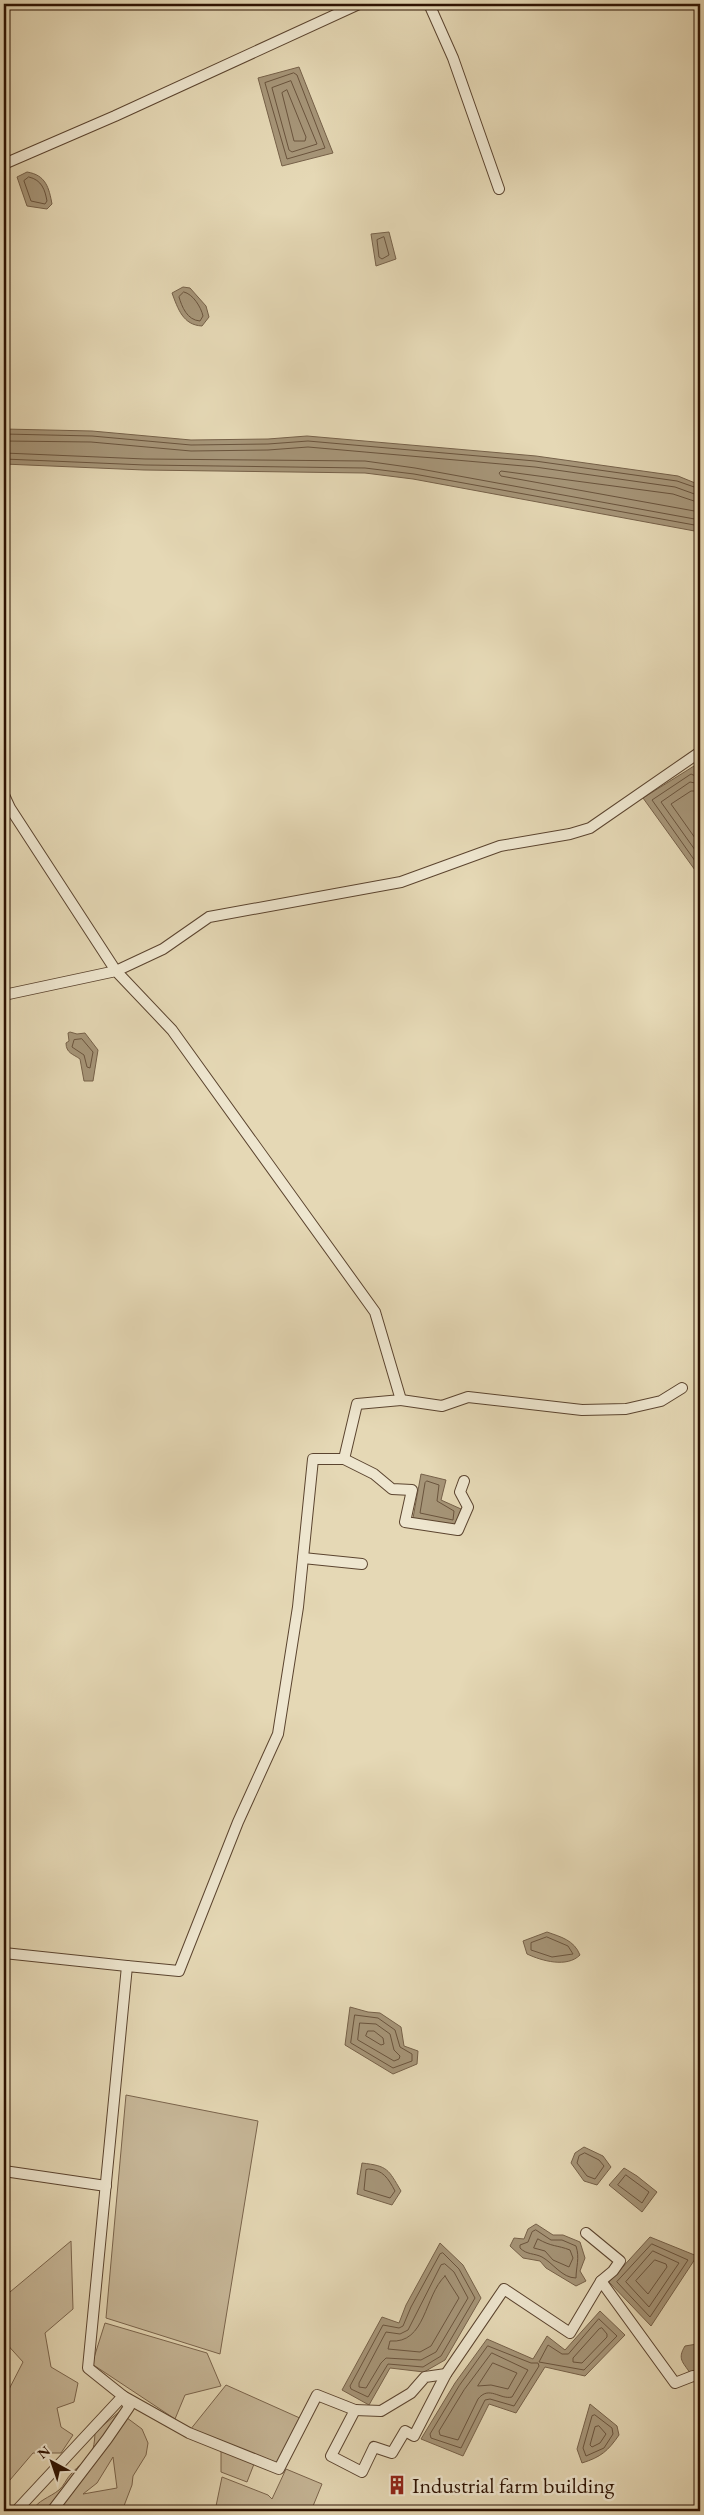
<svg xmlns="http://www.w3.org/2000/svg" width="704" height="2515" viewBox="0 0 704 2515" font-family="'EB Garamond',serif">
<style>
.green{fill:#c6b697;stroke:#7a644c;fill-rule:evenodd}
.water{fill:#a69578;stroke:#766149}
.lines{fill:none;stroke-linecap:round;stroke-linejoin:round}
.shore{stroke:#6a543d;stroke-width:1}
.minor-casing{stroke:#5b442f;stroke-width:12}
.minor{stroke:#eee6cf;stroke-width:10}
.labels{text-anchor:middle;stroke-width:5;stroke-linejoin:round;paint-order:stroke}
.poi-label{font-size:22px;fill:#2d1202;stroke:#eee6cf;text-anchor:start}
</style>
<rect width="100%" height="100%" fill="#e5d8b5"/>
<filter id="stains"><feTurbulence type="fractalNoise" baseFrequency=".004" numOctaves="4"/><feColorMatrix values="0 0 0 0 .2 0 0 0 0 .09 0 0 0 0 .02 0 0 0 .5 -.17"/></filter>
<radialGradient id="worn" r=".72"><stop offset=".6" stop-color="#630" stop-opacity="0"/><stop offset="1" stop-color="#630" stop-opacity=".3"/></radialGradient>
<g class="green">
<path d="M126,2095L258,2121L220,2354L106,2318Z"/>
<path d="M71,2241L73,2309L45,2333L51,2367L78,2383L74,2402L57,2408L61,2427L73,2435L61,2453H33L4,2487V2399L23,2362L4,2341V2297Z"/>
<path d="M105,2323L207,2353L221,2386L185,2395L175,2419L92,2364Z"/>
<path d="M226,2385L302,2419L279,2466L190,2430Z"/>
<path d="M119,2412L142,2429L148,2443L146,2455L133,2476L132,2485L122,2511H32C38,2500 49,2498 59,2490C64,2486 66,2479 71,2474C88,2455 94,2460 95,2432ZM113,2457L117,2488L83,2494L97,2483Z"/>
<path d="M221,2450L254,2464L247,2482L221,2472Z"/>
<path d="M286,2469L322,2484L311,2511H215L222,2477L268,2495L272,2499Z"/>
</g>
<g class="water">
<path d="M299,67L333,153L282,166L258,78Z"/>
<path d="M27,172C46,175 49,188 52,204L47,209L27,206L17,177Z"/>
<path d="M389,232L396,259L376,266L371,234Z"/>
<path d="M183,287L190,288L206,306L209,317L202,326C183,325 178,309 172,293Z"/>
<path d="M4,429L92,431L191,440L268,439L307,436L536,456L678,476L700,485V532L413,479L365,473L144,470L4,464Z"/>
<path d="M694,766L700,775V877L643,798Z"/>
<path d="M70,1032L77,1034L85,1033L98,1050L93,1081H84L80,1059C73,1054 66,1053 66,1043L69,1041L68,1033Z"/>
<path d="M421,1474L446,1480L441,1500L461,1509L457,1526L413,1518Z"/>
<path d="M547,1932C561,1937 574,1940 580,1955C567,1968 542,1961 527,1954L523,1941Z"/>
<path d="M350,2007L368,2012L380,2013L401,2027L404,2046L418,2051L417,2064L393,2074L345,2045Z"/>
<path d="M584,2147L603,2156L611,2167L597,2185L584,2181L571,2163L575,2153Z"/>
<path d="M362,2163C388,2166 388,2169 401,2191L392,2205L357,2194Z"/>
<path d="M624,2168L637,2176L657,2192L642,2212L609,2185Z"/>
<path d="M536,2224L553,2235H563L580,2242L585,2258L580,2271L586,2281L576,2286L546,2268L540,2261L523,2258L510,2246L514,2238L524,2239L528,2229Z"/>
<path d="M650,2237L697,2256L651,2326L609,2282Z"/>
<path d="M440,2243L463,2265L481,2298L445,2360L424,2372L390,2368L369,2405L342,2390L382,2317L399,2323L406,2305Z"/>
<path d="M600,2311L625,2335L585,2376L545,2367L516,2413L489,2404L463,2456L421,2439L455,2383L487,2339L533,2359L547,2336L565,2350Z"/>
<path d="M700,2335V2372L690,2373C683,2362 677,2359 685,2346L697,2344V2336Z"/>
<path d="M590,2404L617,2426L619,2435C608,2451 601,2457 582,2463L577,2449Z"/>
</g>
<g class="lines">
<g class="shore">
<path d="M294,73L297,75L325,148L287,159L265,83Z"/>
<path d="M291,81L317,144L292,152L289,150L272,88Z"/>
<path d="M287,90L306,137L305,141H294L282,93Z"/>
<path d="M29,177C42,180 45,190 47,201L45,204L31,201L24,181Z"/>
<path d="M384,237L389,255L382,259L379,257L377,240Z"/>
<path d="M184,292C193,294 201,307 203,316L200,321C187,320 182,307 179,297Z"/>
<path d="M4,434L92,436L191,445L268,444L308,441L535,461L677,481L700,489"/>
<path d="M4,441L91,442L191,451L268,450L308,447L535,467L675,487L700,496"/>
<path d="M4,453L145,459L365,461L415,468L700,520"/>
<path d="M4,459L145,465L365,468L414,474L700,526"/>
<path d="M700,503L673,494L501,471L499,473L501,476L700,512"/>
<path d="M700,778L691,774L652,800L700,868"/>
<path d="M700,784L690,782L661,802L700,857"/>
<path d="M700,791H691L671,804L700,845"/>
<path d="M82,1039L93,1052L90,1068L87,1067L84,1055L72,1047L74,1040Z"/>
<path d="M427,1481L439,1485L437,1501L454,1511L453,1520L420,1513L425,1483Z"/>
<path d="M547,1937L568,1946L573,1954L552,1957L531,1950V1943Z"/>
<path d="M355,2015L378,2018L395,2030L400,2047L412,2054V2061L393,2068L351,2043Z"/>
<path d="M360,2023L376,2024L390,2034L394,2050L400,2056L399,2059L394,2061L358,2040Z"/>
<path d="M368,2031H374L383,2038L384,2044L381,2045L366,2036Z"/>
<path d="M585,2153L599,2160L604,2166L595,2179L587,2176L577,2163L579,2156Z"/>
<path d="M369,2169C383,2170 388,2178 395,2191L390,2198L364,2190L366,2170Z"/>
<path d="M626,2175L649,2192L642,2203L618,2185Z"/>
<path d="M536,2230L551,2240H562L576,2246C580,2258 576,2267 576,2278C562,2278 553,2263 542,2257C534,2253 527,2255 520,2248V2245L528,2242L532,2232Z"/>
<path d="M538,2239C552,2247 557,2245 570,2250L573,2258L569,2267L553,2260L545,2251L534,2248Z"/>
<path d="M652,2244L688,2260L650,2317L617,2282Z"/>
<path d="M653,2251L679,2263L649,2307L626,2282Z"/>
<path d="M443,2253L459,2269L475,2298L441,2356L423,2367L388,2364L368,2397L351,2389L350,2386L383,2325L399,2328L403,2326L411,2307L440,2254Z"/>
<path d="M655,2260L666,2264L667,2267L648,2294L636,2281Z"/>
<path d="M445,2264L454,2272L468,2298L436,2352L421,2360L386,2358L381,2363L366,2388L359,2387V2383L386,2332L400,2334L408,2330L441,2265Z"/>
<path d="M445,2276L459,2298L431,2346L420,2352L388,2349L390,2341C426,2344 424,2296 445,2276Z"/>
<path d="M599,2319L617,2336L584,2370L539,2362L548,2345L562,2354H568Z"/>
<path d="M602,2328L607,2334V2337L582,2363L573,2362V2358L599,2329Z"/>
<path d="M488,2346L531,2363H538L539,2366L514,2406L490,2399L485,2400L461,2448L431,2438L430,2434L459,2386Z"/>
<path d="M492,2353L528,2370L512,2397C500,2400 489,2385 478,2399L458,2440L440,2435L439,2431L464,2390Z"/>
<path d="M493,2363L517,2373L508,2389L491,2385L478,2386Z"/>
<path d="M595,2415L612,2428L613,2434L604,2448L586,2456L583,2448L592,2416Z"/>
<path d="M599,2426L606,2434L600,2443L592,2447L590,2445L595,2427Z"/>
</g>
<defs>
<g id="minor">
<path d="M429,4L453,58L499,189"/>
<path d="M4,164L115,116L359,4"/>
<path d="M4,795L10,808L116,971L163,949L209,917L401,882L500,846L570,834L590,828L700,752"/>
<path d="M4,995L116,971L172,1030L375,1312L401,1400L357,1404L344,1459H313L298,1607L278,1734L238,1822L179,1971L127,1966L88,2368L123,2396L16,2511"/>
<path d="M401,1400L442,1406L468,1397L582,1410L626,1409L661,1401L682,1388"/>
<path d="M344,1459L374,1474L392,1489L412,1490L405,1522L458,1530L468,1507L460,1492L464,1481"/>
<path d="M303,1558L362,1564"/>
<path d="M4,1953L127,1966"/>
<path d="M4,2171L106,2186"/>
<path d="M586,2233L620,2261L613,2271L601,2281"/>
<path d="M123,2396L189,2433L279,2469L317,2395L355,2410L331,2456L362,2472L374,2447L392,2453L405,2431L414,2436L446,2374L504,2289L570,2333L601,2281L675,2383L693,2376L700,2377"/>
<path d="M355,2410L381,2411L411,2393L425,2377L446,2374"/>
<path d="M52,2511L107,2439L129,2407L123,2397"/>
</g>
</defs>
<use href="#minor" class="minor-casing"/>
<use href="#minor" class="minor"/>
</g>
<defs>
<symbol id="building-bare" viewBox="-9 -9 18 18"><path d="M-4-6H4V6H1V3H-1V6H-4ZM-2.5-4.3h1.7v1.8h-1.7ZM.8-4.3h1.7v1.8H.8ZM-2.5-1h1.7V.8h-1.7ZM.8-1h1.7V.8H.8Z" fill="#8f2418" stroke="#eee6cf" stroke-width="2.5" paint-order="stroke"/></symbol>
</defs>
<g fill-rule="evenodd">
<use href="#building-bare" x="383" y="2471" width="28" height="28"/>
</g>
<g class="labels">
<g class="poi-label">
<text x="412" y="2493">Industrial farm building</text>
</g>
</g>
<rect width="704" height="2515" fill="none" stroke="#e5d8b5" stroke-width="20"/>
<rect x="5" y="5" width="694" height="2505" fill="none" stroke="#2d1202" stroke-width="2.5"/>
<rect x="10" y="10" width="684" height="2495" fill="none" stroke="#2d1202"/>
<g transform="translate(52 2462) rotate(320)" stroke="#eee6cf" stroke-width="4" paint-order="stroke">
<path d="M0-4L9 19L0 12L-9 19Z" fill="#2d1202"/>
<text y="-8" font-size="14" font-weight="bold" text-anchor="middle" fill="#2d1202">N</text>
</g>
<rect width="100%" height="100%" filter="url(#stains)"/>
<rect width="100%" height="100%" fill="url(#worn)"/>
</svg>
